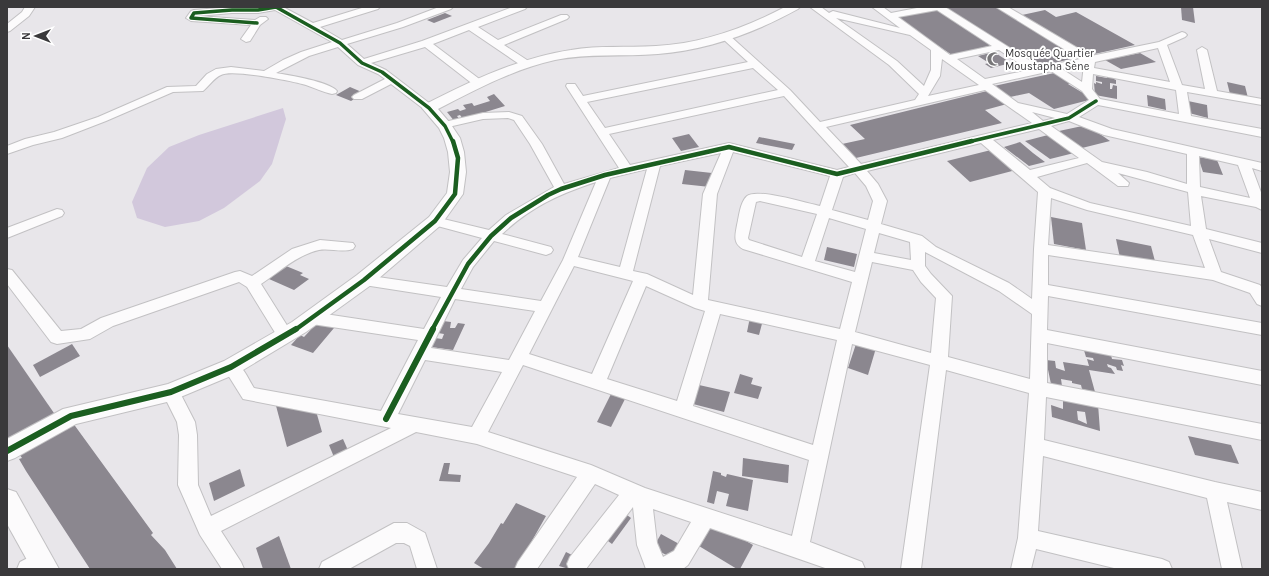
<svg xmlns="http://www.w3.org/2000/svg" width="1269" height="576" viewBox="0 0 1269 576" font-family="Karla,sans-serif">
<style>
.green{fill:#d2c8dc}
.building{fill:#8b878f;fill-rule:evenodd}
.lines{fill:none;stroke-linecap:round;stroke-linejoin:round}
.minor-casing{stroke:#c2c1c3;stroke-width:2}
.tertiary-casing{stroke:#c2c1c3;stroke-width:2}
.minor{fill:#fcfbfc;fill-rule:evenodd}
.tertiary{fill:#fcfbfc;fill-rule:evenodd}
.cycleway-far2-casing{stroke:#fff;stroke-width:5}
.cycleway-far1-casing{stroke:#fff;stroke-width:7}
.cycleway-casing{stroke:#fff;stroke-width:8}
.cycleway-far2{stroke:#1b5e20;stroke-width:3.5}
.cycleway-far1{stroke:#1b5e20;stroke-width:4.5}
.cycleway{stroke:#1b5e20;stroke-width:6}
.labels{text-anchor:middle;stroke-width:4;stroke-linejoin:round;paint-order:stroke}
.far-poi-label{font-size:11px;fill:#3a393b;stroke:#fff;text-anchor:start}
</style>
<rect width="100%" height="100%" fill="#e8e6ea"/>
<path class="green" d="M283,108L286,119L272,164L260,181L224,208L199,221L165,227L137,218L132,202L147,168L169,147L199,135Z"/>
<g class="building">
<path d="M948,7H996L1079,57L1038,67L945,8Z"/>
<path d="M1181,7H1193L1195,23L1182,20Z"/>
<path d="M934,8L993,45L952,55L894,17Z"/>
<path d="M1045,10L1056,17L1076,12L1135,45L1090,55L1022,15Z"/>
<path d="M445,13L452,16L434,23L427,20Z"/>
<path d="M994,52L1011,63L991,68L985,64L989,63L978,56Z"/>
<path d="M1140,53L1156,62L1121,69L1105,60Z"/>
<path d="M1059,72L1075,82L1068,84L1093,99L1054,109L1029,93L1010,97L994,86Z"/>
<path d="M1107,74L1113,76L1114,79L1116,80V84L1110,83V89H1112L1113,85L1117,86V99L1095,95L1094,83L1096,84V82L1102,84V82L1096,81V76L1107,78Z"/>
<path d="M1227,82L1245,86L1248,98L1230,94Z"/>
<path d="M350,87L364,93L351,101L336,95Z"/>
<path d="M987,91L1007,104L985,110L1002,123L856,158L842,144L865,139L850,125Z"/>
<path d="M494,94L505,106L463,119L460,115L457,116L460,120L455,122L447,112L458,109L460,111L466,109L463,105L472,103L474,106L490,101L487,97Z"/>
<path d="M1147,95L1165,99L1166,110L1148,106Z"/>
<path d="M1188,101L1207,105L1208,118L1189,113Z"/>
<path d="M1087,125L1110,141L1082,148L1059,131Z"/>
<path d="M689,134L699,147L681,151L672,138Z"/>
<path d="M1048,135L1074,153L1050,159L1025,141Z"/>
<path d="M759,137L795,144L792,150L756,143Z"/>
<path d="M1020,142L1033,153L1045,162L1029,166L1004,147Z"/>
<path d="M991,150L1016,170L970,182L947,161Z"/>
<path d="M1198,157L1217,160L1223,175L1203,172Z"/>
<path d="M685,170L712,173L710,187L682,184Z"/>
<path d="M1051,217L1082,223L1086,250L1054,244Z"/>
<path d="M1116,239L1151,246L1156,265L1120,258Z"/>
<path d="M827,247L857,254L854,267L824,260Z"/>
<path d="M286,266L303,273L300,275L309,279L294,290L269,279Z"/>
<path d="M750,317L763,320L759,335L747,332Z"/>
<path d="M443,321L451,322L450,328H455L458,323L465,324L453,350L431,347L435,338L442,339L444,334L438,333Z"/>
<path d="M318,322L334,328L313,353L291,345L300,335L304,337Z"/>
<path d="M857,341L876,348L868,375L848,368Z"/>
<path d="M72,344L80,356L40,377L33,365Z"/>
<path d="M7,345L56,416L11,442L7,436Z"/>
<path d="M1083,347L1110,351L1112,359L1122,360L1124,366L1121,365L1123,371L1117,370L1116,367L1107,364L1108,367L1111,368L1115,374L1089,370L1095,392L1082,389L1081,385L1072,383V381L1061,379L1062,386L1051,384L1046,360L1055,361L1056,368L1065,371L1063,362L1089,366L1087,359L1094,361L1093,358L1086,357Z"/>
<path d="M740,374L753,378L751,384L762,387L758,399L734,393Z"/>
<path d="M699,385L730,392L724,412L693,404Z"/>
<path d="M612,392L626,397L611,427L597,422Z"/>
<path d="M1063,395L1098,404L1100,431L1052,417L1051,405L1063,409ZM1077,411L1085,412L1087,424L1078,420Z"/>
<path d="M275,402L316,411L322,432L287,447Z"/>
<path d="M70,419L153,533L151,535L165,550L177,569H90L26,471L19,459L22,458L17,451Z"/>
<path d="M1188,436L1231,445L1239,464L1195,455Z"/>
<path d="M343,439L350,455L336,462L329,445Z"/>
<path d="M743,458L789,465L788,483L742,476Z"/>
<path d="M444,463H450L448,474L461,475L460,482L439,481Z"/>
<path d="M240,469L245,486L214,501L209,483Z"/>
<path d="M713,471L721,473V475L726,477L727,474L753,480L748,511L726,506L729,494L717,491L714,504L707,502Z"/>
<path d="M516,503L546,516L516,569H484L474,563L489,543L501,523L503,524Z"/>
<path d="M623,512L631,518L612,544L604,538Z"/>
<path d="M708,519L753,545L740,569H737L694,543Z"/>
<path d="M661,534L681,545L674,559L653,548Z"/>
<path d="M279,536L291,569H263L256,548Z"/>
<path d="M566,552L576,557L569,569L559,566Z"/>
</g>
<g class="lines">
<defs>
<g id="minor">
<path d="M25,7H35L29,16L10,31L7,32V24L22,12Z"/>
<path d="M232,7H283L313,23L365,7H380L378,9L320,27L342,40L397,23L439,7H453L451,9L403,27L347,44L364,59L422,41L513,7H527L525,9L478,27L498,40L561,15H567L569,17L567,19L504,45L530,62L531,64L526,67L522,66L469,30L433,44L482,81L483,83L478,86L474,85L425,47L371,63L386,70L433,106L435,108L433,110H425L391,84L362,99H354L352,97L354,95L385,79L378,74L358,65L338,47L309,56L276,73C289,75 330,82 337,91L336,93L332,94C323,92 315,88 306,85C292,81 232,69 221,75C214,78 209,86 203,91L173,92L106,121L62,138L33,145L7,154V146L25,139L54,132L98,117L167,87L196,86L207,74L216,69L231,67L264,71L283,60L301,52L332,42L275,10L258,13H232L197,16L255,20L260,17H266L268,19L260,25L250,41L246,42L241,39L251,25L191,21L186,18L191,11L194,10Z"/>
<path d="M810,7H821L829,13L833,11L900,28L872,7H883L891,13L922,7H945L1040,67L1080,59L996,7H1008L1091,56L1159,42L1182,32L1185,33L1187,35L1185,37L1167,45L1182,85L1205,89L1197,50L1202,47L1207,50L1217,91L1262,99V105L1187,92L1191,116L1262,129V137L1098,105L1079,117L1112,129L1262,163V171L1252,168L1262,195V210L1256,207L1201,196L1206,229L1262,243V253L1209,239L1221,272L1260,285L1262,288V306L1257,304L1250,293L1213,280L1048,255V285L1262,323V335L1048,296L1047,330L1262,371V385L1047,343V383L1262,424V440L1046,397L1044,440L1215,482L1262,492V510L1227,502L1242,569H1222L1207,498L1043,456L1038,531L1162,559L1169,562L1172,569H1118L1036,549L1031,569H1011L1018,538L1029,393L946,370L921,569H901L930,365L852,344L810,542L862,562L865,569H828L710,528L688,565L683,569H646L637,545L633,507L586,569H569L567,564L570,557L619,495L595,484L537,569H515L518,562L577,477L477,444L416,432L221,531L241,562L244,569H222L200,535L178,485L179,435L177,422L162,392L165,387L171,385L177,387L195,422L197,435L198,485L211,516L391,428L243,399L223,367L225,362C240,357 247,377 254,388L381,411L418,340L312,324L306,322L304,318L306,314L312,312L424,329L441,297L364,285L359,284L357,280L359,276L364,275L447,287L463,260L482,238L430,224L428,221L430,218L435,217L489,230L506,215L554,187L530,144L514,120L508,118L483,119L444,128L440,127L438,125L440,123L483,113L509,112L522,116L542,144L564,184L619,168L566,86L567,84H575L583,96L748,62L723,39L721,37L723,35H729L790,90L820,122L915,100L919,94L889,65ZM937,10L992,46L950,55L898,17ZM836,18L910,35L931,50V70L924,86L897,61ZM1158,48L1170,82L1094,68L1095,62ZM999,50L1029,70L985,79L957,59ZM942,59L979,85L928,96L940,76ZM1084,64L1082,82L1062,69ZM753,68L778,90L605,128L587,102ZM1051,71L1082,91L1089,100L1067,114L1018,103L992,84ZM1093,74L1176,90L1179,114L1100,99L1092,89ZM985,90L1032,123L861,164L826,127ZM784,96L849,167L837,170L729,143L630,165L609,134ZM1032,112L1055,118L1043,121ZM1069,121L1104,135L1187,154V184L1147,172L1102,162L1051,126ZM1039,129L1079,158L1030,170L993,140ZM981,143L1038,192L1034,249L1032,299L1009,283L936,247L922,236L881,224L887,201L878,184L867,171ZM733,152L830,176L820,206C805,203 757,188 747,196C740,202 739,217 737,225C735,236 733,243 743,249L852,282L840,329L708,300L717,194ZM721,153L703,194L693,295L647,274L633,271L660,166ZM1199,156L1238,165L1250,198L1200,187ZM1087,163L1118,186H1128L1129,183L1118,173L1188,192L1191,226L1090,203L1050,188L1037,177ZM647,169L620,267L578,257L610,178ZM855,173L866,186L873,201L868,220L832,210L843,177ZM596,182L563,260L541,301L461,289L473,267L494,241L546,255L551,253L553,250L551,247L502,234C531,207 559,194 596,182ZM1051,198L1087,210L1193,235L1205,268L1048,245ZM760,201L817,214L802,257L749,240L748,238L756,202ZM829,218L866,229L855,272L815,261ZM879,233L910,242L911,260L874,253ZM925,252L999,291L1032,314L1030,379L948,357L952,296L931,274L925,266ZM872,262L913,270L921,282L936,298L931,353L855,332ZM574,266L633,281L592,374L529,354ZM646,286L695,308L705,311L677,401L607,379ZM455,299L535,311L509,360L431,348ZM720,314L837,340L813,445L693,406ZM425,360L502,372L472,427L398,414ZM523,365L809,460L792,536L645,488L591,465L488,432ZM653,509L691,522L674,551L663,557L657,543Z"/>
<path d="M57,209L62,210L64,213L62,216L7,238V228Z"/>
<path d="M320,240L353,243L355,246L353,249C342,253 330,248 319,250C297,255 279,272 261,284L293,335L291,339L285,341L279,339L247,287L239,282L113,326L90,339L57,344L51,342L7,284V269L12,270L61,331L81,329L101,318L235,272L240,271L252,276L292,249Z"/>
<path d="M394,523H407L425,533L437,569H417L410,546L404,543H396L349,569H319L322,562Z"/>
<path d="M41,551L48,554L51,561L48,568L17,569L20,562Z"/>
</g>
<g id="tertiary">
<path d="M785,7H800L798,9C755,33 707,50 658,54C623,57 589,53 555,60C514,69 475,90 438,109L450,123L460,138L464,152L466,172L463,194L441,225L371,285L306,332L238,373L171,401L76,424L15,458L7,461V439L63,409L168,384L224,361L292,322L357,275L429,217L447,193L450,172L448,152L444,138L439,128L422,108L424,105C471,81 518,58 571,50C599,45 627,48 656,46C701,44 745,28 785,7Z"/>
<path d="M7,489L16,492L59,569H32L7,524Z"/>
</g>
</defs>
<use href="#minor" class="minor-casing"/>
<use href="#tertiary" class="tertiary-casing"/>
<use href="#minor" class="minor"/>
<use href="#tertiary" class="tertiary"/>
<defs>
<g id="cycleway-far2">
<path d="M257,23L191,18L194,13L232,10H258L276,7L340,43L362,63L382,72L429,108L445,126L453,142"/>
<path d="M968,142L1069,118L1096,101"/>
</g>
<g id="cycleway-far1">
<path d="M295,330L364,280L435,221L455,194L458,158L453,141"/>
<path d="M432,330L468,264L491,236L511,218L548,195L561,189L605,175L729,147L837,174L972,141"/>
</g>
<g id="cycleway">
<path d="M386,419L433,329"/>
<path d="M7,451L71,416L171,392L231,367L296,329"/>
</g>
</defs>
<use href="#cycleway-far2" class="cycleway-far2-casing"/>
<use href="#cycleway-far1" class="cycleway-far1-casing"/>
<use href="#cycleway" class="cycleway-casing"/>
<use href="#cycleway-far2" class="cycleway-far2"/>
<use href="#cycleway-far1" class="cycleway-far1"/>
<use href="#cycleway" class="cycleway"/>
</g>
<defs>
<symbol id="mosque-bare" viewBox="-9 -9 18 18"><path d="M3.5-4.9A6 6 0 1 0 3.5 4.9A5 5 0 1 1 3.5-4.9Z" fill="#777678" stroke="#fff" stroke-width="2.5" paint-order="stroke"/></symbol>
</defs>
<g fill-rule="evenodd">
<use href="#mosque-bare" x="984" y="49" width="20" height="20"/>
</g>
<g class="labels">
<g class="far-poi-label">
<text x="1005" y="57">Mosquée Quartier<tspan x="1005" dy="13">Moustapha Sène</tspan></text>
</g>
</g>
<rect width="1269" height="576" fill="none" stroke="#3a393b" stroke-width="16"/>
<g transform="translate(36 36) rotate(270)" stroke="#ffffff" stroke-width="3" paint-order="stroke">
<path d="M0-3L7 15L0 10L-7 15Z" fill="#3a393b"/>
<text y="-6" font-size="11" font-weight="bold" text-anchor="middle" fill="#3a393b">N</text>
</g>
</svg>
